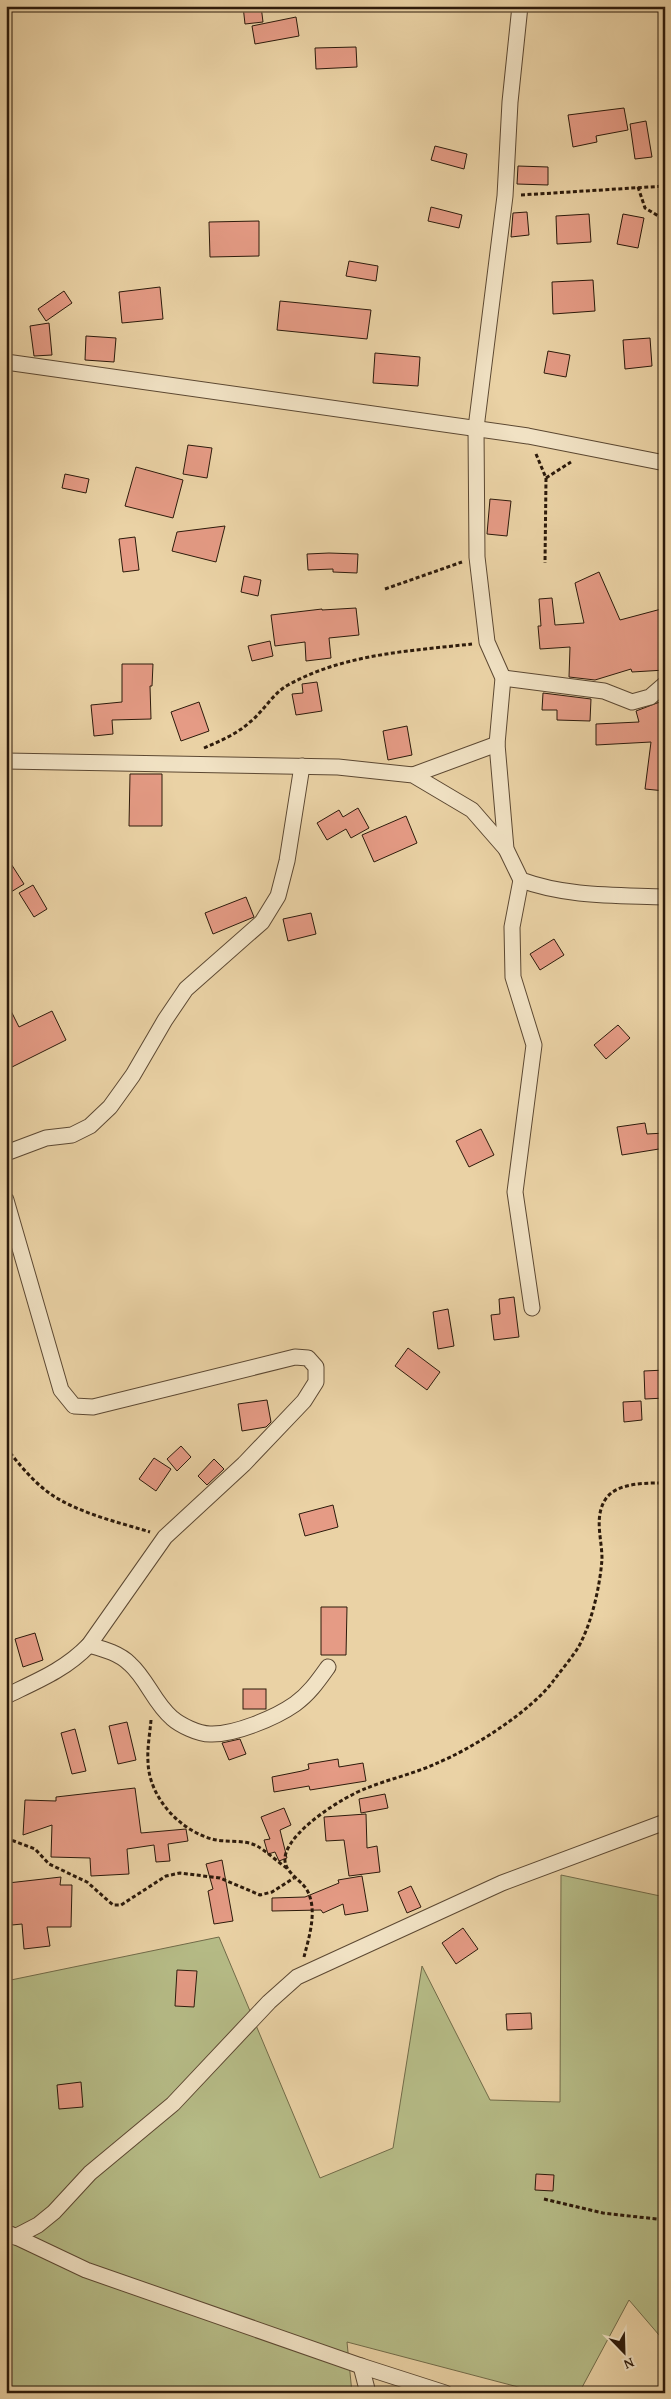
<svg xmlns="http://www.w3.org/2000/svg" width="671" height="2399" viewBox="0 0 671 2399" font-family="'Gentium Book Plus',serif">
<style>
.green{fill:#b6bc87;stroke:#716b49}
.building{fill:#e59b85;stroke:#2c1a0b}
.lines{fill:none;stroke-linecap:round;stroke-linejoin:round}
.minor-casing{stroke:#5c4832;stroke-width:17}
.path{stroke:#2c1a0b;stroke-width:3;stroke-dasharray:4 2.5;stroke-linecap:butt}
.minor{stroke:#f1e2c4;stroke-width:15}
</style>
<rect width="100%" height="100%" fill="#ead2a5"/>
<filter id="stains"><feTurbulence type="fractalNoise" baseFrequency=".004" numOctaves="4"/><feColorMatrix values="0 0 0 0 .2 0 0 0 0 .09 0 0 0 0 .02 0 0 0 .5 -.17"/></filter>
<radialGradient id="worn" r=".72"><stop offset=".6" stop-color="#630" stop-opacity="0"/><stop offset="1" stop-color="#630" stop-opacity=".3"/></radialGradient>
<path class="green" d="M561,1875L665,1897V2342L629,2300L579,2393H541L347,2342L352,2393H6V1981L219,1937L320,2178L393,2148L422,1966L490,2100L560,2102Z"/>
<g class="building">
<path d="M243,6H261L263,22L245,24Z"/>
<path d="M296,17L299,36L255,44L252,26Z"/>
<path d="M356,47L357,67L316,69L315,48Z"/>
<path d="M624,108L628,130L596,136L597,142L573,147L568,115Z"/>
<path d="M646,121L652,157L635,159L630,124Z"/>
<path d="M435,146L467,154L464,169L431,160Z"/>
<path d="M518,166L548,167V185L517,184Z"/>
<path d="M431,207L462,215L459,228L428,221Z"/>
<path d="M527,212L529,235L511,237L513,213Z"/>
<path d="M589,214L591,242L557,244L556,216Z"/>
<path d="M623,214L644,218L638,248L617,244Z"/>
<path d="M259,221V256L210,257L209,222Z"/>
<path d="M349,261L378,266L376,281L346,276Z"/>
<path d="M593,280L595,311L553,314L552,282Z"/>
<path d="M160,287L163,319L122,323L119,292Z"/>
<path d="M64,291L72,303L46,321L38,309Z"/>
<path d="M280,301L371,310L367,339L277,330Z"/>
<path d="M49,323L52,355L34,356L30,326Z"/>
<path d="M86,336L116,338L114,362L85,360Z"/>
<path d="M650,338L652,366L625,369L623,340Z"/>
<path d="M548,351L570,355L566,377L544,373Z"/>
<path d="M375,353L420,357L418,386L373,383Z"/>
<path d="M188,445L212,448L207,478L183,474Z"/>
<path d="M136,467L183,480L173,518L125,506Z"/>
<path d="M65,474L89,479L86,493L62,488Z"/>
<path d="M490,499L511,501L507,536L487,534Z"/>
<path d="M225,526L216,562L172,551L177,532Z"/>
<path d="M135,537L139,570L123,572L119,539Z"/>
<path d="M329,553L358,554L357,573L333,572V569L308,570L307,554Z"/>
<path d="M599,572L620,620L665,608V670L632,672L631,669L595,680L569,677L570,647L540,649L538,626H541L539,599L552,598L555,625L584,623L575,583Z"/>
<path d="M244,576L261,580L258,596L241,592Z"/>
<path d="M356,608L359,635L329,638L331,658L306,661L305,642L275,646L271,615L322,609V610Z"/>
<path d="M270,641L273,656L252,661L248,646Z"/>
<path d="M122,664H153L152,686H150L151,719L112,720L113,734L94,736L91,705L122,702Z"/>
<path d="M317,682L322,711L296,715L292,694L303,693L302,684Z"/>
<path d="M543,693L591,699L590,721L557,720V710H542Z"/>
<path d="M665,700V791L645,789L651,742L596,745V724L639,722L636,711Z"/>
<path d="M199,702L209,731L181,741L171,712Z"/>
<path d="M407,726L412,755L388,760L383,731Z"/>
<path d="M130,774H162V826H129Z"/>
<path d="M358,808L369,828L351,838L346,829L327,840L317,823L339,810L343,817Z"/>
<path d="M406,816L417,843L374,862L362,835Z"/>
<path d="M6,856L24,884L6,895Z"/>
<path d="M33,885L47,909L34,917L19,893Z"/>
<path d="M246,897L254,917L213,934L205,913Z"/>
<path d="M311,913L316,934L288,941L283,919Z"/>
<path d="M554,939L564,955L540,970L530,954Z"/>
<path d="M6,1001L19,1027L52,1011L66,1040L6,1070Z"/>
<path d="M618,1025L630,1038L606,1059L594,1045Z"/>
<path d="M645,1123L647,1134L665,1133V1148L622,1155L617,1127Z"/>
<path d="M481,1129L494,1155L469,1167L456,1141Z"/>
<path d="M514,1297L519,1337L494,1340L491,1315L500,1314L499,1299Z"/>
<path d="M448,1309L454,1346L438,1349L433,1312Z"/>
<path d="M408,1348L440,1372L427,1390L395,1366Z"/>
<path d="M665,1370V1398L645,1399L644,1371Z"/>
<path d="M267,1400L271,1422L266,1427L242,1431L238,1404Z"/>
<path d="M641,1401L642,1420L624,1422L623,1402Z"/>
<path d="M181,1446L191,1457L177,1471L167,1459Z"/>
<path d="M154,1458L171,1469L156,1491L139,1479Z"/>
<path d="M214,1459L224,1469L207,1485L198,1476Z"/>
<path d="M333,1505L338,1527L305,1536L299,1514Z"/>
<path d="M321,1607H347L346,1655H321Z"/>
<path d="M35,1633L43,1660L23,1667L15,1639Z"/>
<rect x="243" y="1689" width="23" height="20"/>
<path d="M127,1722L136,1760L118,1764L109,1726Z"/>
<path d="M75,1729L86,1771L72,1774L61,1733Z"/>
<path d="M240,1739L246,1754L229,1760L222,1743Z"/>
<path d="M338,1759L339,1767L363,1763L366,1781L310,1790L309,1786L274,1792L272,1777L302,1771L309,1769L308,1764Z"/>
<path d="M135,1788L141,1833L186,1829L188,1841L168,1844L170,1861L156,1862L154,1845L127,1849L129,1874L91,1876L90,1858L51,1857L52,1825L23,1835L25,1800L56,1801V1797Z"/>
<path d="M385,1794L388,1808L361,1813L359,1799Z"/>
<path d="M284,1808L291,1825L280,1830L287,1858L279,1861L275,1852L268,1854L264,1840L270,1839L261,1817Z"/>
<path d="M366,1814L367,1848L377,1846L380,1872L349,1876L344,1840L326,1841L324,1817Z"/>
<path d="M222,1860L233,1921L214,1924L208,1891L213,1889L206,1864Z"/>
<path d="M362,1876L368,1911L345,1915L343,1904L323,1913L321,1910L272,1911V1898L305,1897L339,1883L338,1880Z"/>
<path d="M61,1877L60,1885H72L71,1927H47L50,1946L24,1949L22,1924L12,1925L8,1883Z"/>
<path d="M411,1886L421,1907L407,1913L398,1892Z"/>
<path d="M463,1928L478,1949L456,1964L442,1943Z"/>
<path d="M177,1970L197,1971L194,2007L175,2006Z"/>
<path d="M531,2013L532,2029L507,2030L506,2014Z"/>
<path d="M81,2082L83,2107L59,2109L57,2085Z"/>
<path d="M536,2174L554,2175L553,2191L535,2190Z"/>
</g>
<g class="lines">
<defs>
<g id="minor">
<path d="M520,6L510,102L505,196L476,428L477,557L487,642L503,678L497,744L506,849L521,880C567,897 616,895 665,897"/>
<path d="M6,362L528,436L665,463"/>
<path d="M503,678L604,691L632,702L650,697L665,684"/>
<path d="M6,761L338,767L413,775L472,810L506,849"/>
<path d="M413,775L497,744"/>
<path d="M521,880L512,927L513,977L534,1045L515,1192L532,1308"/>
<path d="M6,1153L46,1138L72,1135L90,1126L110,1107L133,1075L165,1020L186,989L262,922L278,896L287,861L302,766"/>
<path d="M6,1200L61,1390L74,1406L93,1407L295,1357L308,1358L316,1367V1382L304,1401L244,1464L165,1537L89,1645C65,1670 37,1681 6,1696"/>
<path d="M89,1645C103,1649 119,1653 130,1664C147,1679 154,1703 172,1718C180,1725 198,1734 210,1734C234,1735 275,1718 295,1704C309,1694 318,1681 328,1667"/>
<path d="M10,2234L86,2270L361,2366L445,2393"/>
<path d="M15,2237L38,2225L54,2212L90,2173L173,2104L269,2002L297,1977L502,1883L665,1822"/>
<path d="M361,2366L368,2393"/>
</g>
</defs>
<use href="#minor" class="minor-casing"/>
<g class="path">
<path d="M638,187L645,208L665,220"/>
<path d="M521,195L665,186"/>
<path d="M536,454L546,478L545,563"/>
<path d="M546,478L571,462"/>
<path d="M385,589L462,562"/>
<path d="M204,748C220,741 237,734 250,722C264,711 272,694 288,685C344,654 409,651 472,644"/>
<path d="M6,1448C19,1464 34,1483 52,1495C81,1514 118,1522 150,1532"/>
<path d="M151,1720C150,1733 147,1748 148,1762C149,1797 179,1830 212,1839C226,1843 244,1839 257,1846C265,1850 279,1863 288,1869"/>
<path d="M6,1838L35,1849L49,1864L87,1882L113,1905H121L166,1876L180,1873L220,1878L260,1895L272,1892L294,1878"/>
<path d="M304,1957C309,1937 318,1910 307,1890C300,1878 280,1871 286,1853C294,1828 343,1797 367,1788C389,1779 413,1774 435,1764C470,1750 532,1711 554,1680C562,1669 572,1658 579,1646C592,1622 600,1586 602,1559C602,1539 594,1518 605,1500C616,1482 647,1483 665,1483"/>
<path d="M544,2199L603,2213L665,2220"/>
</g>
<use href="#minor" class="minor"/>
</g>
<rect width="671" height="2399" fill="none" stroke="#ead2a5" stroke-width="25"/>
<rect x="8" y="8" width="656" height="2384" fill="none" stroke="#2c1a0b" stroke-width="2.5"/>
<rect x="12" y="12" width="646" height="2374" fill="none" stroke="#2c1a0b"/>
<g transform="translate(624 2352) rotate(157)" stroke="#f1e2c4" stroke-width="4" paint-order="stroke">
<path d="M0-4L9 19L0 12L-9 19Z" fill="#2c1a0b"/>
<text y="-8" font-size="14" font-weight="bold" text-anchor="middle" fill="#2c1a0b">N</text>
</g>
<rect width="100%" height="100%" filter="url(#stains)"/>
<rect width="100%" height="100%" fill="url(#worn)"/>
</svg>
